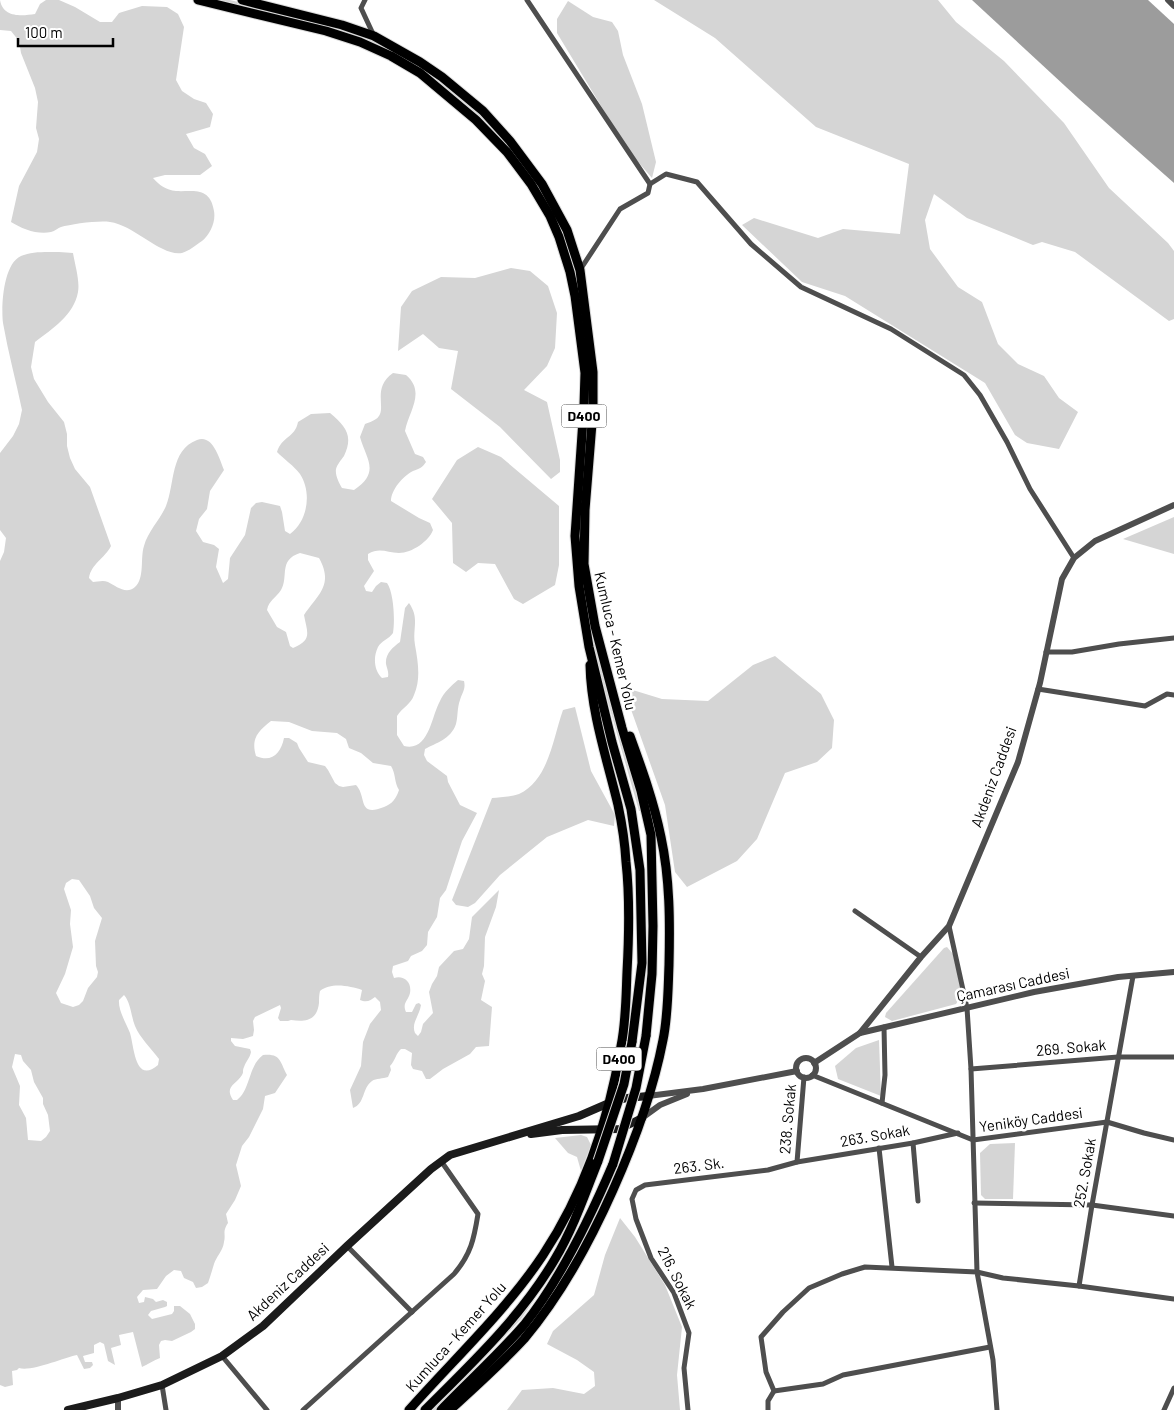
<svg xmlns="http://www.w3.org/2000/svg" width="1174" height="1410" viewBox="0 0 1174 1410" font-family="Barlow,sans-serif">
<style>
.green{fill:#d5d5d5;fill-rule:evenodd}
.water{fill:#9c9c9c}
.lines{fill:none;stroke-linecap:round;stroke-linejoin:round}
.trunk-casing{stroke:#dbdbdb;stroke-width:11}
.minor{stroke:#4e4e4e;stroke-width:5}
.tertiary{stroke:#4e4e4e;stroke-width:6}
.secondary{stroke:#1b1b1b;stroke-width:8}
.trunk{stroke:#000;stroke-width:9}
.trunk-bridge-casing{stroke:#dbdbdb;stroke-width:11;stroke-linecap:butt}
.trunk-bridge{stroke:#000;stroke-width:9}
.labels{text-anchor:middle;stroke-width:5;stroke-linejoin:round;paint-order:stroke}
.shield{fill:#fff;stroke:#4c4c4c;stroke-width:1}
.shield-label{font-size:14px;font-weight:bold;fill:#000}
.street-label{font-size:15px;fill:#000;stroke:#fff}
</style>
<rect width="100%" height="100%" fill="#fff"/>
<g class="green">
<path d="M0,0C3,18 22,16 35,14L40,4L46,0H59L75,7L100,22H112L119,13L142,6L167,7L178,14L184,27L176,80L182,91L194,99L206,103L213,114L210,127L186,134L194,148L205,154L212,166L200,175H165L153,178C159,185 166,190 176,191C193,192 210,186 214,211C216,222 210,234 202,241C196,245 189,251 182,253C162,257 134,225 110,222C100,220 71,224 61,227C58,228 55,231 51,232C38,235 22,229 11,222L19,186L37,152L39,139L36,128L38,102L35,88L21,53L19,41L11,31L0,30Z"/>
<path d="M219,0H230L305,19L373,39L435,75L477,110L505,140L539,184L556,216L571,252L577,272L590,367L587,605L598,656L643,811H639L595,657L585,606L579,534L588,408L568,253L502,142L475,112L433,78L403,58L372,42L304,22Z"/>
<path d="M654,0H938L956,22L1004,61L1064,123L1109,188L1168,243L1174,251V319L1169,321L1075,252L1042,242L1033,245L967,218L934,194L925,220L930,249L958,287L982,302L998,344L1018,364L1044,376L1059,398L1078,412L1059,449L1027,443L1015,435L985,383L845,296L802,282L742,225L754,218L818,238L843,229L900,234L909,164L816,127L715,38Z"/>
<path d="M568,1L593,17L612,22L618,31L623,55L642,104L656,162L652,178L627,149L557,33V19Z"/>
<path d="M59,252L73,253C75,265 80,281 78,292C74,315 52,329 35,342L31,367L34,379L48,402L64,422L67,434V446L70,458L75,469L90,487L111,546C105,558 91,564 89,578L93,582C97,582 103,580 108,582C116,586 126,595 135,587C145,578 140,558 144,546C148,531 160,520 166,506C175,484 170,450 197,440C213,434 219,458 224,470L210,491L207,509L199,519L196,531L203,542L214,545L219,549L216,567L223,583L228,579L230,558L245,535L251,508L256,503L262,502L280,506L282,512L285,531L290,534C308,521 312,492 300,474C294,466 284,459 277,452C282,436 295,438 298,422L311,414L330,413C345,426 354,435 344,456C341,460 337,465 336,469C335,475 339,483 342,488L354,490C381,472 366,459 360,437L365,424C368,423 373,421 376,419C389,410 370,389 393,373L406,375C426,392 409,411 405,431L415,454L423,457L426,462C422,468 419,469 413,471C403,476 391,490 391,501L419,518L430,523L433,530C429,541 412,553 399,553C387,553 380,547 368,554V560L374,571L364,586L366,591L372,592L376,586L381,582L387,583C394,593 395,621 393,633C389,639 381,641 378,647C373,657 374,671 382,678L388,677C389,672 387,669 386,664C385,654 393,647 400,642L405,608L409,603C420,619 412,628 415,645C418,662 421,679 414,695C411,704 402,708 397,716V735L404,746C429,752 431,717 440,701C444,692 451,686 458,680L464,681C466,689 462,693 460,700C457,708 458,717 456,724C451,739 436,743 425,749L424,755L427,761L447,776L448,782L460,805L477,813L462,841L446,890L440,898L437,917L428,932L427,945L422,951L411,956L408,961L393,966L392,972L394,978C404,975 412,982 410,993C408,1001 402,1003 406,1012H412L416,1004L419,1003L421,1005C419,1017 411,1023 415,1033L418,1036L421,1032L423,1024L433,1013L429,992L432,984L437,976L439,967L454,951L463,949L469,939L472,917L499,890L496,907L485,937L484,966L482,974L485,981L481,1000L492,1007L489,1046L476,1047L470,1054L443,1069L430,1079H426L422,1071L413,1069L411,1065L412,1053L405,1049H401C396,1053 395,1061 390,1066L391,1070L388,1077C383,1079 376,1078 372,1081C362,1088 365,1104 353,1108L350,1090L361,1066L363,1042L370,1024L381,1010L380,1002L375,997C371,1000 367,1003 360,1000L362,990C350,986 331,982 320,991C319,995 319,999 319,1003C317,1021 305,1022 291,1020L288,1021H280L278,1018L281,1008L280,1005L255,1017L253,1021L254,1030L253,1036L243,1039L231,1038V1041L235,1046L250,1049L251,1052C250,1058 246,1061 244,1067C242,1072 244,1071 242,1075C236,1085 224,1086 233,1100H237C251,1089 248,1066 263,1055C281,1053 280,1062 287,1075L275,1093L265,1096L263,1109L249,1137L242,1146L236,1165L241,1186L235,1200L226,1214L228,1223C222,1232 226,1234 224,1242C223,1251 216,1257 214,1264C212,1271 210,1277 208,1283L202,1287L196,1288L193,1282L184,1278L181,1271L174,1270L166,1276L157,1289L143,1290L137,1297L139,1303L144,1302L145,1297L153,1299L156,1302L163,1300L167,1302V1306L165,1307L151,1311L148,1315L152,1319L172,1314L174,1311V1306H180L190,1314L195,1324V1329L191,1332L172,1341L165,1340L161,1341L159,1345L160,1358C154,1360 147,1365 142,1367L133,1332L119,1335L121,1345L111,1348L115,1365L108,1361L104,1344L100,1342L94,1345V1353L83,1356L85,1362H92L93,1365L90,1368L84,1369L77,1355C63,1358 31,1372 19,1368L17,1370L12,1371L13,1385L5,1387L0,1385V561L4,552L6,538L0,530V453L13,436L19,424L22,410C16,381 8,352 3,323C1,307 3,264 21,256C32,251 47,252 59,252ZM300,553L319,558C334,585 318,594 304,615C307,632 313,640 293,648L290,646L286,632L277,627L267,610C269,600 276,598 281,590C289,577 278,560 300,553ZM271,721L289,722L312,731L337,733L346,739L349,748L361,753L373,763L391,766C396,774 394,782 399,790C396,799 392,804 384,807C357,818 367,796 356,785L343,787L339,786L335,783L328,770L325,766L308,762L299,748L297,743L289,738H284C281,753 272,763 256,756C251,739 257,732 271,721ZM72,879L79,880L90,896L94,908L102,918L95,941L96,966L98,972L97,977L88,988L83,1001L79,1005L73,1007L61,1003L56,993L65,974L73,947L70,924L71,910L64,889L66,883ZM124,995C131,1003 131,1016 135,1026C140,1038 151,1048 159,1059L158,1065C135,1085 134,1046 130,1033C126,1023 118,1010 119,1000ZM15,1054L21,1055L23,1061L31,1070L34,1082L43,1098V1104L48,1115L50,1131L46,1137L41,1141L28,1140L26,1118L19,1105L20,1086L12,1067Z"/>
<path d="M511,268L530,271L548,286L557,313L555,348L547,366L524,390L547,402L560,460V472L551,479L500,427L451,389L458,351L439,348L423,334L398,351L401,307L412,291L441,277L475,278Z"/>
<path d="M478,447L501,457L559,506V565L555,585L523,604L514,599L495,564L478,563L466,572L453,563L452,523L432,499L457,460Z"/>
<path d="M1174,517V554L1123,539Z"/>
<path d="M775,656L821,694L834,720L832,748L817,762L785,773L757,839L737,861L687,887L675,872L665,805L623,687L662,699L708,701L753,665Z"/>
<path d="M575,707L591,771L615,815L614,826L588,820L547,837L500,875L475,903L468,907L456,905L452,900L492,798C500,797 511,797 519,794C549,780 553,738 563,710Z"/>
<path d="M947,947L953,954L962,994L956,1004L892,1021L885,1017L886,1013L944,948Z"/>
<path d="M879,1040L881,1096L838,1079L835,1066L856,1048Z"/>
<path d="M581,1135L587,1137L591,1145L581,1171L577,1157L568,1153L555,1138Z"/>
<path d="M1015,1143L1013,1199H985L981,1195L980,1153L990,1144Z"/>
<path d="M620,1218L635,1237L665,1285L682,1327L677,1375L680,1410H507L522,1390L553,1388L584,1394L595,1386L594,1372L577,1360L547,1344L553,1331L594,1295L605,1255Z"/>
<path d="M558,1261H561L521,1319L436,1410H431Z"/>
</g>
<path class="water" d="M972,0H1148L1174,24V183L1078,98Z"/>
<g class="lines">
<defs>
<g id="trunk">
<path d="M198,0L326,31L360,42L391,56L420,73L476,120L507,152L531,184L550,216L559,237L570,272L575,296L585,373L584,405L575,536L579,586L589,647L612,742L631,809L640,870L642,963L632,1042"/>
<path d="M242,0L342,25L374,36L420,62L442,77L483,111L510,141L542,184L567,230L580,270L593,372V411L585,510L584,564L595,626L622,728L641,791L651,835L653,926L652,974L646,1036"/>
<path d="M409,1410C454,1359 505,1312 543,1255C584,1193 609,1119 621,1046C626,1022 626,996 627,972C629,936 630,898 626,862C625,843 622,824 618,805C607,759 591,713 590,665"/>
<path d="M425,1410C472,1363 521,1317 555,1259C573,1229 585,1194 598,1161"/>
<path d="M441,1410C467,1383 499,1354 524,1325C561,1279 590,1218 613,1164"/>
<path d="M450,1410C475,1387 501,1364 524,1339C562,1294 589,1244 613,1190C634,1143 653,1092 663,1040C668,1016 668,990 669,965C670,922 670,879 661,837C654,802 642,769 630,736"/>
</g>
</defs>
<use href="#trunk" class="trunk-casing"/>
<g class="minor">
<path d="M365,0L361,8L374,36"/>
<path d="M527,0L650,184L666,174L697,182L751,244L801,287L891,329L964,375L980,395L1007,442L1030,489L1074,558"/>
<path d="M580,270L620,209L648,193L650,184"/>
<path d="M1046,652H1072L1119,644L1174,638"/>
<path d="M1038,689L1145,706L1167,694L1174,695"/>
<path d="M855,911L921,957"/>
<path d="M949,926L967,1008L971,1069L977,1272L1003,1278L1079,1286L1174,1299"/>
<path d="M971,1069L1118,1057H1174"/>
<path d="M812,1075L973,1140L1107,1122L1144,1133L1174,1140"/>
<path d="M882,1103L885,1075L884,1027"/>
<path d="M913,1143L918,1201"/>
<path d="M879,1148L892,1267"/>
<path d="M797,1162L804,1077"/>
<path d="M974,1203L1092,1205L1174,1216"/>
<path d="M347,1246L412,1312"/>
<path d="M1079,1286L1092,1205L1133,976"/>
<path d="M222,1356L267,1410"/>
<path d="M162,1385L166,1410"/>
<path d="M774,1391L823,1384L843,1375L990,1347"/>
<path d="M303,1410L454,1274C471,1254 474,1239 478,1214L441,1161"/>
<path d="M688,1410L684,1368L689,1333L674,1293L651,1258L636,1219L632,1199L636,1190L645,1185L768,1170L797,1162L913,1143L958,1133"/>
<path d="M768,1410V1401L774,1391L766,1372L761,1337L783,1312L809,1288L842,1274L865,1267L977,1272L993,1360L997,1410"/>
<path d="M1164,1410L1174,1388"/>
</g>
<g class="tertiary">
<path d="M1168,0L1174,6"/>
<path d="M860,1033L1034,992L1118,977L1174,972"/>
<circle cx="806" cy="1068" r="10"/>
<path d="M814,1063L860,1033L921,957L949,926L1018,762L1040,683L1062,579L1074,558L1095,541L1174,505"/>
<path d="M648,1096L703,1089L797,1071"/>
<path d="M642,1118L660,1105L687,1094"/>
<path d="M118,1410V1398"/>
</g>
<g class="secondary">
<path d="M531,1134L562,1130L620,1129L642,1118"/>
<path d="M68,1410L118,1398L162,1385L222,1356L263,1326L347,1246L431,1169L450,1155L579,1116L609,1103L627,1098L648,1096"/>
</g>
<use href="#trunk" class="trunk"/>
<defs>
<g id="trunk-bridge">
<path d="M598,1161L624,1084L632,1042"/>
<path d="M613,1164L636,1088L646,1036"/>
</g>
</defs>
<use href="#trunk-bridge" class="trunk-bridge-casing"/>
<use href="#trunk-bridge" class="trunk-bridge"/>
</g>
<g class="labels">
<g class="shield">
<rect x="561.5" y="404.5" width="45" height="23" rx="4"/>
<rect x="596.5" y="1047.5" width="45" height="23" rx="4"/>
</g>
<g class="shield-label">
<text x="584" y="421">D400</text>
<text x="619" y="1064">D400</text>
</g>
<g class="street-label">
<text transform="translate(615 641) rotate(77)" y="5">Kumluca - Kemer Yolu</text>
<text transform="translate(994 777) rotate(-70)" y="5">Akdeniz Caddesi</text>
<text transform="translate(1013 985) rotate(-12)" y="5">Çamarası Caddesi</text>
<text transform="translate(1071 1048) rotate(-5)" y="5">269. Sokak</text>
<text transform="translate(788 1119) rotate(-85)" y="5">238. Sokak</text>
<text transform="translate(1031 1120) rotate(-8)" y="5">Yeniköy Caddesi</text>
<text transform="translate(875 1136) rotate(-10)" y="5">263. Sokak</text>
<text transform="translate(699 1166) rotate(-7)" y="5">263. Sk.</text>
<text transform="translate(1085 1173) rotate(-80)" y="5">252. Sokak</text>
<text transform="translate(677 1278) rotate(63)" y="5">216. Sokak</text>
<text transform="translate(288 1282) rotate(-43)" y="5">Akdeniz Caddesi</text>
<text transform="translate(456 1337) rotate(-48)" y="5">Kumluca - Kemer Yolu</text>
</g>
</g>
<path d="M18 38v8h95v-8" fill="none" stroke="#000000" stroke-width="2.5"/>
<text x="25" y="38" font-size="15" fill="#000000" stroke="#ffffff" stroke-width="4" paint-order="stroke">100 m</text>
</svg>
